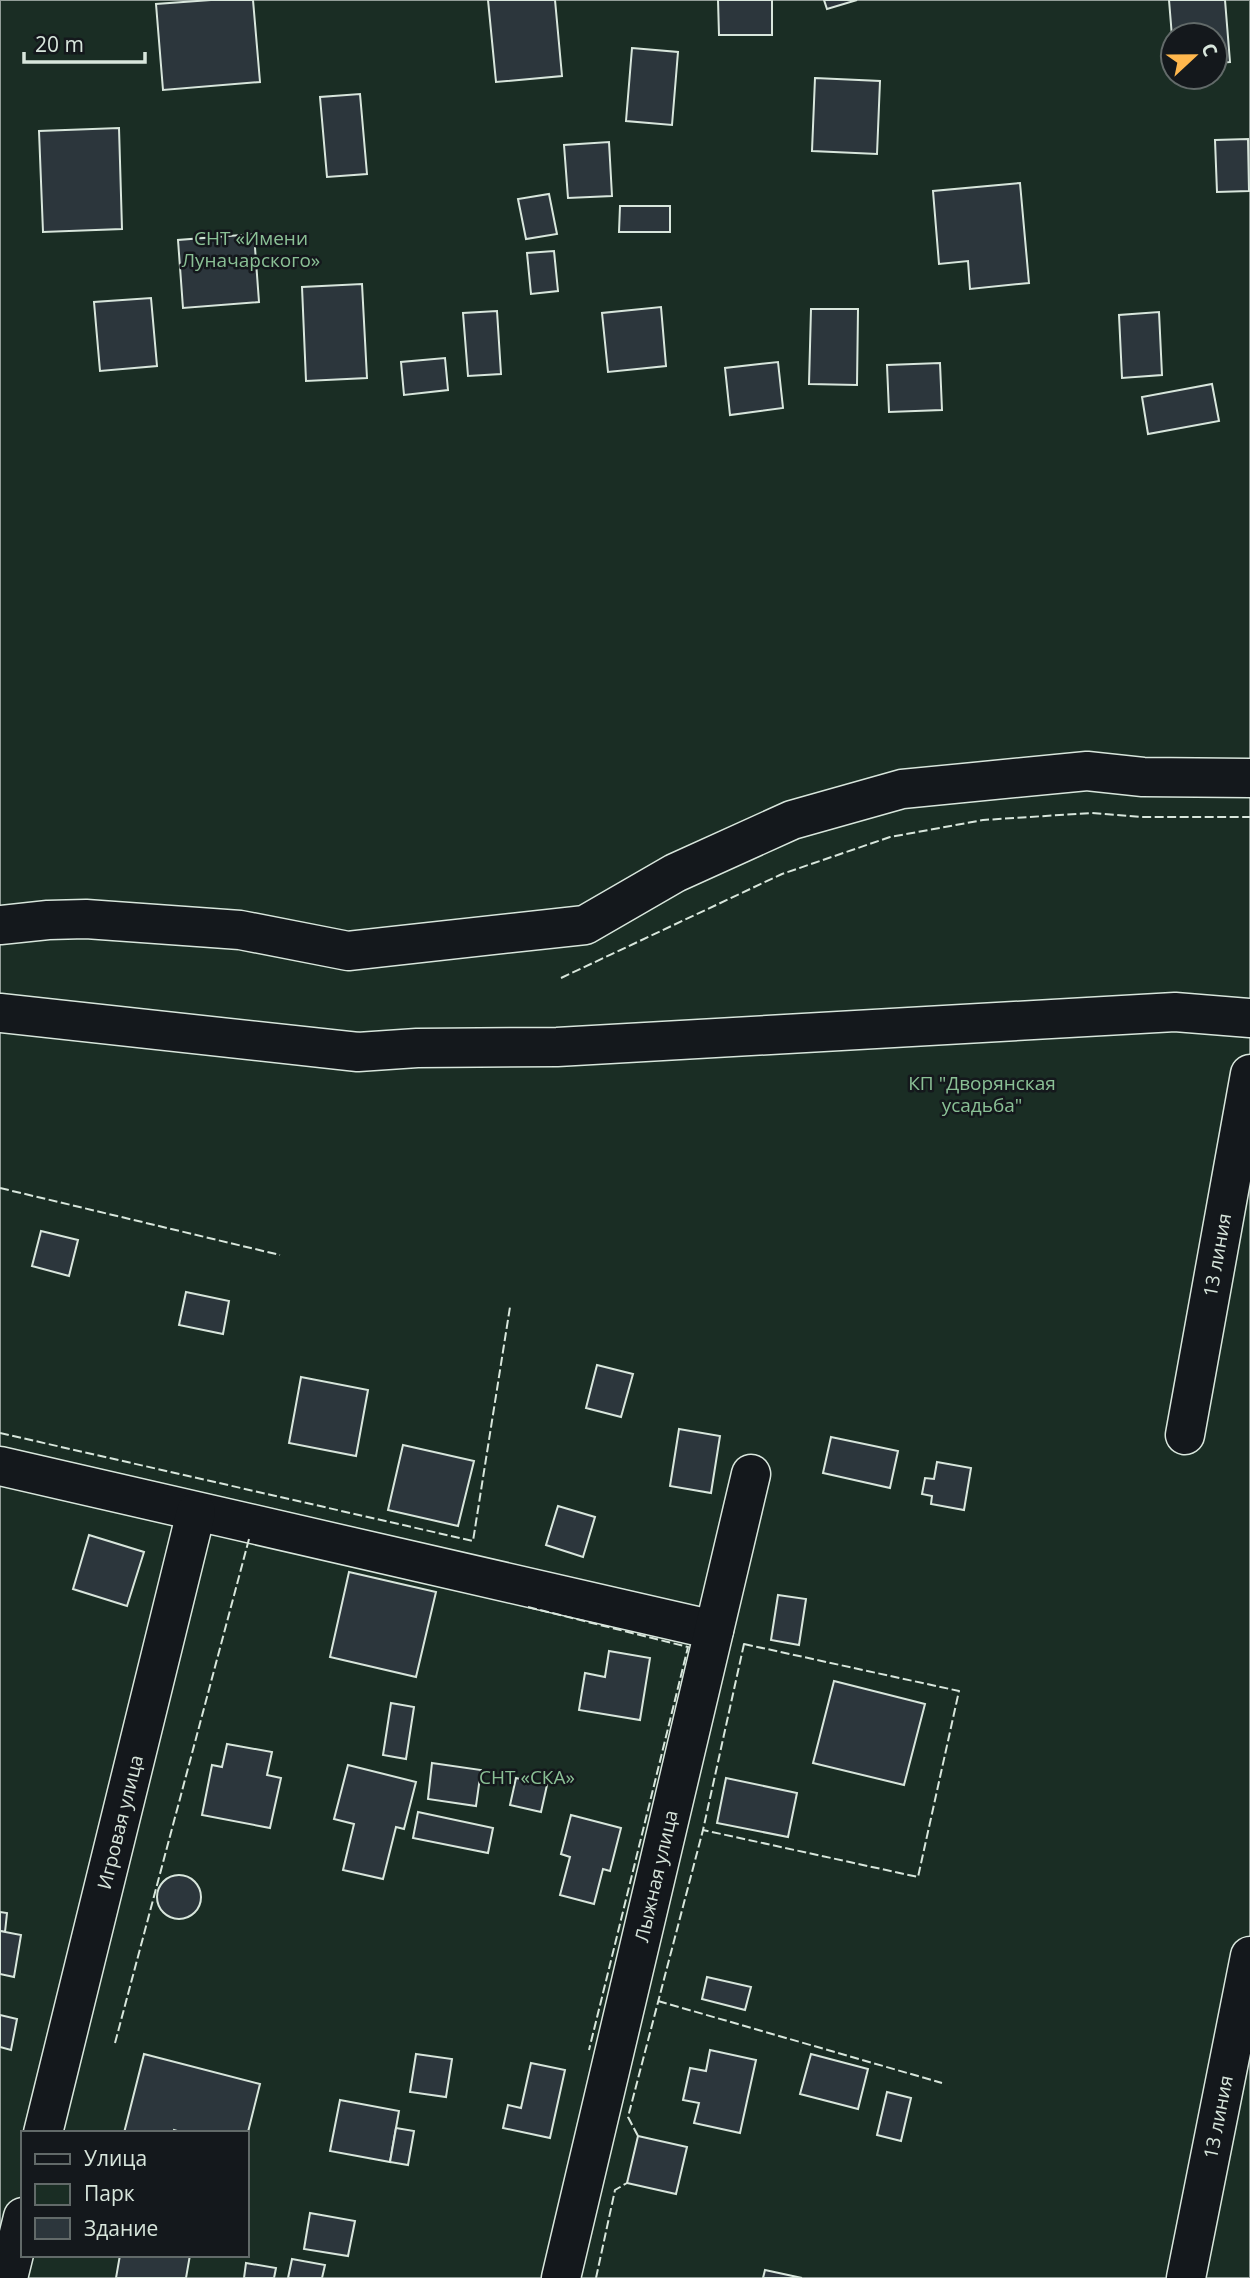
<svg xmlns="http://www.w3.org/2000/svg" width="1250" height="2278" viewBox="0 0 1250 2278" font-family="'Open Sans',sans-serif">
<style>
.green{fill:#1a2d24;stroke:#939e99;stroke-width:2;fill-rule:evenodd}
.building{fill:#2c363c;stroke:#d8e6dc;stroke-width:2}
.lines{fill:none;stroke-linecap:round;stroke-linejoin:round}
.minor-casing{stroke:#d8e6dc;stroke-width:41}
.minor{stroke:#14181c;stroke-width:38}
.fence{stroke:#d8e6dc;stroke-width:2;stroke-dasharray:9 3.5;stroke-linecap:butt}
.labels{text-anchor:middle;stroke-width:5;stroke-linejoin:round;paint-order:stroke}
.park-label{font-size:19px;fill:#8ac095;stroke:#14181c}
.street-label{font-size:19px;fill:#d8e6dc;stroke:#14181c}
</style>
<rect width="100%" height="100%" fill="#14181c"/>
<path class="green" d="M0,0H1250V2278H0ZM1173,35H1215V77H1173ZM23,2133H247V2255H23Z"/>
<g class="building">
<path d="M211,0H253L260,82L163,90L156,4Z"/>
<path d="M488,0H555L562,76L496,82Z"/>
<path d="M718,0H772V35H719Z"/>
<path d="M824,0H857L827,9Z"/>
<path d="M1169,0H1225L1230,62L1215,63V35H1173V49Z"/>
<path d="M632,48L678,52L672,125L626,121Z"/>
<path d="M815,78L880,81L877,154L812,151Z"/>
<path d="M360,94L367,174L327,177L320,97Z"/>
<path d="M119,128L122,229L43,232L39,131Z"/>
<path d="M1248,139L1249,191L1217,192L1215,140Z"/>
<path d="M609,142L612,196L568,198L564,145Z"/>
<path d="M1020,183L1029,283L970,289L968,261L939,264L933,191Z"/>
<path d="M549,194L557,234L526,239L518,199Z"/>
<path d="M620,206H670V232H619Z"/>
<path d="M254,234L259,302L183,308L178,240Z"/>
<path d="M554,251L558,291L531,294L527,253Z"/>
<path d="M362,284L367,378L306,381L302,287Z"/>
<path d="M151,298L157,366L100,371L94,302Z"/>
<path d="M661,307L666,366L608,372L602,313Z"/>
<path d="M811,309H858L857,385L809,384Z"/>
<path d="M497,311L501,374L468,376L463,313Z"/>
<path d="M1159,312L1162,375L1122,378L1119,315Z"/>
<path d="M445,358L448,390L404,395L401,362Z"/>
<path d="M778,362L783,408L730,415L725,368Z"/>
<path d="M940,363L942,410L889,412L887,365Z"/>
<path d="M1212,384L1219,421L1148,434L1142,397Z"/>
<path d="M41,1231L78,1240L69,1276L32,1266Z"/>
<path d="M186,1292L229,1301L223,1334L179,1325Z"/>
<path d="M597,1365L633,1374L621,1417L586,1408Z"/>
<path d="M301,1377L368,1390L356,1456L289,1443Z"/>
<path d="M679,1429L720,1436L711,1493L670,1486Z"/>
<path d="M831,1437L898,1451L890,1488L823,1473Z"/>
<path d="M403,1445L474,1461L458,1526L388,1510Z"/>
<path d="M937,1462L971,1468L964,1510L931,1504L932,1496L922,1494L925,1478L934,1479Z"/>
<path d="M558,1506L595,1517L583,1557L546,1545Z"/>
<path d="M89,1535L144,1552L127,1606L73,1589Z"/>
<path d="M349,1572L436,1592L416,1677L330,1657Z"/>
<path d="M778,1595L806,1599L799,1645L771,1640Z"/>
<path d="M609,1651L650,1658L640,1720L579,1710L585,1673L605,1677Z"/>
<path d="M834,1681L925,1704L904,1785L813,1763Z"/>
<path d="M391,1703L414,1707L406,1759L383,1755Z"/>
<path d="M227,1744L272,1752L267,1775L281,1778L270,1828L202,1815L212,1765L222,1767Z"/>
<path d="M432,1763L481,1770L476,1806L428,1799Z"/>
<path d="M348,1765L416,1782L404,1829L396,1827L383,1879L343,1870L354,1824L334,1819Z"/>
<path d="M516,1778L547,1785L541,1812L510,1805Z"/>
<path d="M726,1778L797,1793L788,1837L717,1823Z"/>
<path d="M418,1812L493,1828L488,1853L413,1838Z"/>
<path d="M571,1815L621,1828L610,1871L603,1869L594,1904L560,1895L570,1857L561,1854Z"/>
<circle cx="179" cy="1897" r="22"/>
<path d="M0,1912L7,1913L5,1932L0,1931Z"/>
<path d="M0,1931L21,1935L14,1977L0,1974Z"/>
<path d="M707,1977L751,1987L745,2010L702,1999Z"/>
<path d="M0,2015L17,2019L11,2050L0,2047Z"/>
<path d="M710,2050L756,2060L740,2133L694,2123L699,2103L683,2100L690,2068L706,2071Z"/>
<path d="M144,2054L260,2084L247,2136V2133H184L174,2130L173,2133H124Z"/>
<path d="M416,2054L452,2059L446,2097L410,2092Z"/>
<path d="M811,2054L868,2069L858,2109L800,2094Z"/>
<path d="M531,2063L565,2070L550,2138L503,2128L508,2105L521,2108Z"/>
<path d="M887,2092L911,2098L901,2141L877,2135Z"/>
<path d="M340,2100L399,2111L390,2162L330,2151Z"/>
<path d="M396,2128L414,2131L408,2165L390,2162Z"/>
<path d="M638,2136L687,2147L676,2194L627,2183Z"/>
<path d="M310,2213L355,2221L348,2256L304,2249Z"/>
<path d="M120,2255H190L186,2278H116Z"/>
<path d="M292,2259L325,2265L322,2278H288Z"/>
<path d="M246,2263L276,2268L274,2278H244Z"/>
<path d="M765,2270L802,2278H763Z"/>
</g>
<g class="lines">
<defs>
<g id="minor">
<path d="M0,925L48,920L86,919L240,930L348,951L585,925L675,873L792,820L902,789L1087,771L1143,777L1250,778"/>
<path d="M0,1013L358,1052L417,1048L557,1047L1175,1012L1250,1018"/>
<path d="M1185,1435L1250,1074"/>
<path d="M0,1466L714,1630"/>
<path d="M43,2133L196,1512"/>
<path d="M8,2278L23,2217"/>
<path d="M561,2278L751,1474"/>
<path d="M1186,2278L1250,1956"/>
</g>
</defs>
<use href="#minor" class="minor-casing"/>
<use href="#minor" class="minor"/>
<g class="fence">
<path d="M561,978L782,874L890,837L983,820L1091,813L1141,817H1250"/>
<path d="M0,1188L280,1255"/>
<path d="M0,1433L473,1541L510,1307"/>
<path d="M528,1607L688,1647L589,2050"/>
<path d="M744,1644L959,1691L918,1877L703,1830Z"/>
<path d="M658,2001L942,2083"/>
<path d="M115,2043L249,1539"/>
<path d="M638,2136L628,2117L703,1830"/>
<path d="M596,2278L615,2190L627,2183"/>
</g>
</g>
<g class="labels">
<g class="park-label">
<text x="251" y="245">СНТ «Имени<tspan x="251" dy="22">Луначарского»</tspan></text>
<text x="982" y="1090">КП "Дворянская<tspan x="982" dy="22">усадьба"</tspan></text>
<text x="527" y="1784">СНТ «СКА»</text>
</g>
<g class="street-label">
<text transform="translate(1217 1255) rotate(-80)" y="7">13 линия</text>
<text transform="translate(120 1822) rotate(-76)" y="7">Игровая улица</text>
<text transform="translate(656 1876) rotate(-77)" y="7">Лыжная улица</text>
<text transform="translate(1218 2117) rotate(-79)" y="7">13 линия</text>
</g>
</g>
<rect x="21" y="2131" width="228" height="126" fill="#14181c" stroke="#626a69" stroke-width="2"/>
<rect x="35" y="2154" width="35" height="10" fill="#14181c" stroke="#626a69" stroke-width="2"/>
<text x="84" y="2166" font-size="21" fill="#d8e6dc">Улица</text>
<rect x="35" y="2184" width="35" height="21" fill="#1a2d24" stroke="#626a69" stroke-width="2"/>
<text x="84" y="2201" font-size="21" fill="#d8e6dc">Парк</text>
<rect x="35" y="2218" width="35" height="21" fill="#2c363c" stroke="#626a69" stroke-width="2"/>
<text x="84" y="2236" font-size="21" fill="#d8e6dc">Здание</text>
<g transform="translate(1194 56) rotate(68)"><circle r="33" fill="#14181c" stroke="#626a69" stroke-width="2"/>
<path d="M0-5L12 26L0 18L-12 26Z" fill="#ffb74d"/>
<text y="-10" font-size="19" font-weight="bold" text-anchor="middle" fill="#d8e6dc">С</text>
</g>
<path d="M24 52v10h121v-10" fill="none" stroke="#d8e6dc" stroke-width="3.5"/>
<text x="35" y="52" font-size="21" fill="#d8e6dc" stroke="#14181c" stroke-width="5" paint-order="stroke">20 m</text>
</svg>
